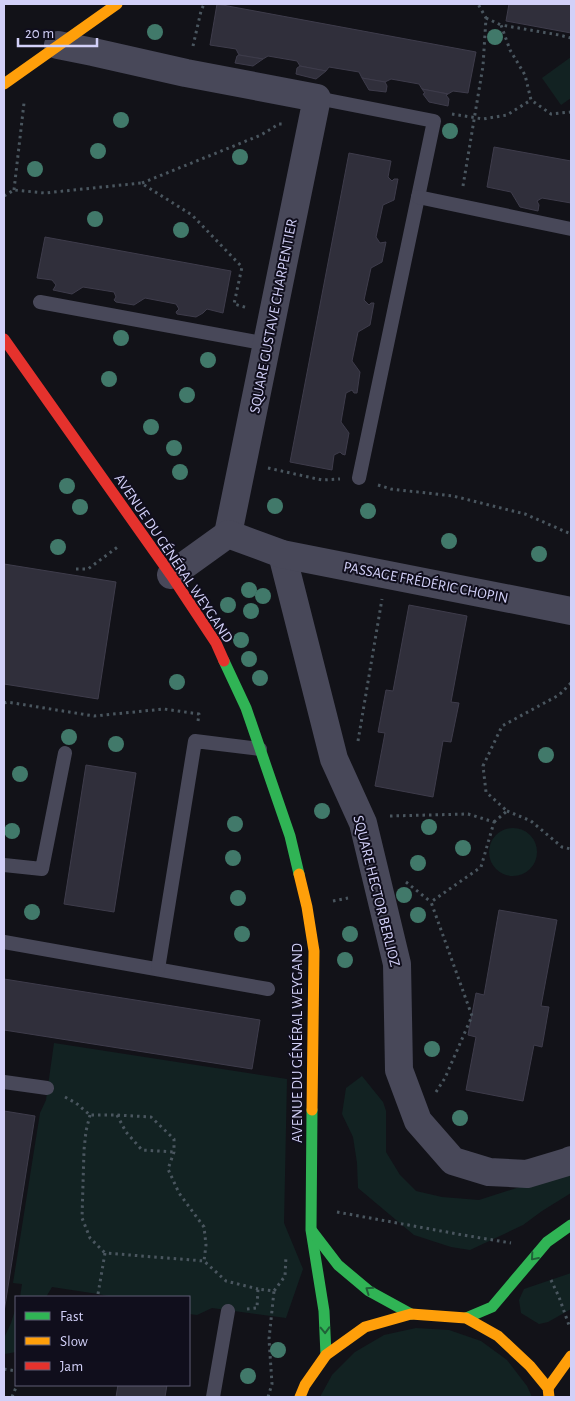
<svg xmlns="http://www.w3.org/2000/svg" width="575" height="1401" viewBox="0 0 575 1401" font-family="'Alegreya Sans',sans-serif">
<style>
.green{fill:#122222}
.building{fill:#302f3b;stroke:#3e3c4b}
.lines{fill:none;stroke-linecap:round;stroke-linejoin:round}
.path{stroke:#4a565f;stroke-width:3;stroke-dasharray:2.5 4;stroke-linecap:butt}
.lane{stroke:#484859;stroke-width:14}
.street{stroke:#484859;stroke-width:28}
.fast{stroke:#30b455;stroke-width:11}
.slow{stroke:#ff9f0a;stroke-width:11}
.jam{stroke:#e5322d;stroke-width:11}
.tree{fill:#41796a}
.oneway{stroke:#206138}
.labels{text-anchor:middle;stroke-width:4;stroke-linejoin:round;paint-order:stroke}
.street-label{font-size:15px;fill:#d2d0f8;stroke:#100e1c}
</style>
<rect width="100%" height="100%" fill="#121218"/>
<g class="green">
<path d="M571,57V98L561,105L542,78Z"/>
<circle cx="513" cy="852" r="24"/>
<path d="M54,1043L287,1079L284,1223L303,1269L286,1318L212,1308L197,1315L189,1314V1297H112L98,1294L52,1287L46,1297H20L22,1284L13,1283L40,1113L46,1100Z"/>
<path d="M362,1076L383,1102L386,1111V1152L400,1175L416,1191L442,1197L479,1200L551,1177L571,1164V1193L542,1211L523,1225L470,1250L451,1247L414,1235L358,1188L357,1163L353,1137L342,1114L346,1088Z"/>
<path d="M571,1273V1309L548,1322L539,1324L521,1313L519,1300L524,1289Z"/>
<path d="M16,1307V1352L5,1354L4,1353V1338L11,1323Z"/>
<path d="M416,1328L449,1330L481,1341L507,1360L527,1386L532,1397H320L332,1375L355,1352L384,1335Z"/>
</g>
<g class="building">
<path d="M217,4L476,52L468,93L453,91L448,94L422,89L419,84L391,79L385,82L362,78L359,72L329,67L326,71L300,66L297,61L268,56L263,59L239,55L236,49L210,45Z"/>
<path d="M509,4H571V33L506,21Z"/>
<path d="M239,55L263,59L253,66L235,63L237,56Z"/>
<path d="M300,66L326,71L316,79L296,74L297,68Z"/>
<path d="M362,78L385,82L387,86L386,92L369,90Z"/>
<path d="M422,89L448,94L446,95L449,99L448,106L429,102L423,94L425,93Z"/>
<path d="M494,147L571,161V203L542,198L537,201L539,205L538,211L520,207L511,192L487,187Z"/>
<path d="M349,153L391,161L388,177L392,181L394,179H398L394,200L383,205L376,237L380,243L386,242L382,262L371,268L364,300L369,305L371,303H374L370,325L358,332L352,361L360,372L357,393H354L352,390L346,393L341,422L349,433L345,455L342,454L340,452L334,455L332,470L290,462Z"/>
<path d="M45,237L231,271L223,313L207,309L203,313L196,317L177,314L176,312L179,309L176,304L145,298L134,305L116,302L114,300L116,297L114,292L83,287L72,294L53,290L56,285L52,280L37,278Z"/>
<path d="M4,564L116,582L98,699L4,684Z"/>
<path d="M409,605L467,616L451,702L459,703L451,742L443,741L433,797L375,786L385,733L378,732L386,690L393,691Z"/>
<path d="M86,765L136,773L114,912L64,904Z"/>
<path d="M499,910L557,920L541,1006L549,1007L542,1047L534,1045L523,1101L466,1090L476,1037L468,1035L476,993L484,995Z"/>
<path d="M4,979L260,1020L252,1069L4,1030Z"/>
<path d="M4,1111L35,1116L4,1312Z"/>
<path d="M118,1385H167L165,1397H116Z"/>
</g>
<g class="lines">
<g class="path">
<path d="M486,18L501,25"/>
<path d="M571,38L559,35L501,25L510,50L525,75L531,100L551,114L571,112"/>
<path d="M193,46L201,11L204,4"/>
<path d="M452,114L483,119L507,115L531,100"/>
<path d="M142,183L261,135L279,124H284"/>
<path d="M463,186L483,66L486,18L478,4"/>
<path d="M14,190L24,103"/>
<path d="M4,196L14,190L45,193L141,183L192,215L242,267L234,304L248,308"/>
<path d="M268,468L322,480L340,479"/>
<path d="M378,485L391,489L453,496L525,514L571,534"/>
<path d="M76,569H88L119,546"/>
<path d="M4,703L7,702L94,716L164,709L199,714L198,721"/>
<path d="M358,741L382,599"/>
<path d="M507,811L531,821L562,847L571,849"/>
<path d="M390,816L468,814L494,822L481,867L431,902L472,1016L445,1078L436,1092"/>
<path d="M494,822L507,811L486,792L483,766L502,726L559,695L571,683"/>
<path d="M406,882L431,902"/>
<path d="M333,901L348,898"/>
<path d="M65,1097L76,1103L90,1115H117L151,1117L174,1139V1152L168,1169L179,1193L204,1227L206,1245L204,1261"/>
<path d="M90,1115L86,1131L84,1150L82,1218L90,1238L105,1253"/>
<path d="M117,1115L126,1132L142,1150L174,1152"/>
<path d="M337,1212L463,1235L511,1243"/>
<path d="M551,1280L559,1297L570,1328"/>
<path d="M98,1294L105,1253L204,1261L226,1281L258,1289"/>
<path d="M247,1309L257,1308L258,1289L274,1291L285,1276L286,1256"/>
<path d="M4,1369L16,1371"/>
<path d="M12,1397L17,1385"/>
<path d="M268,1397L272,1384L269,1339L274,1291"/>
</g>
<g class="lane">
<path d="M317,98L434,121L359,478"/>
<path d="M418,197L571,229"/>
<path d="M40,302L267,344"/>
<path d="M4,865L42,869L65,753"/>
<path d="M4,942L268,989"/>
<path d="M158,969L195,741L260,749"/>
<path d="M4,1082L47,1088"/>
<path d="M213,1397L228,1311"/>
</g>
<g class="street">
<path d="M58,45L93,52L186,73L317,98L228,534"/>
<path d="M282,554L334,759L363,823L397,964L399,1070L418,1121L453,1161L489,1172L527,1174L567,1162L571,1160"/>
<path d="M171,575L228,534L282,554L571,611"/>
</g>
<g class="fast">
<path d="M224,661L246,708L290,836L299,874"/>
<path d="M312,1110L311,1230L324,1311L326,1355"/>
<path d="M312,1231L338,1265L369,1291L411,1314"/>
<path d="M466,1318L492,1307L547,1242L571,1225"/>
</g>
<g class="slow">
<path d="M4,84L117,4"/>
<path d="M299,874L307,907L314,951L312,1110"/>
<path d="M548,1388L571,1356"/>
<path d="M300,1397L305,1385L326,1355L365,1327L411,1314L466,1318L498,1336L530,1366L548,1388L549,1397"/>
</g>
<path class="jam" d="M4,339L171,575L216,643L224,661"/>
</g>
<g class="tree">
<circle cx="155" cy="32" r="8"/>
<circle cx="495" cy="37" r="8"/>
<circle cx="121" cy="120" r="8"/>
<circle cx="450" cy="131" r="8"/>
<circle cx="98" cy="151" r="8"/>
<circle cx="240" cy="157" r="8"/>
<circle cx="35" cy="169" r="8"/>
<circle cx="95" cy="219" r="8"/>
<circle cx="181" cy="230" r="8"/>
<circle cx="121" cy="338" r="8"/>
<circle cx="208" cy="360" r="8"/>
<circle cx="109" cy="379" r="8"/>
<circle cx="187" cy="395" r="8"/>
<circle cx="151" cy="427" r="8"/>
<circle cx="174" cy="448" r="8"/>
<circle cx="180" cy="472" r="8"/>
<circle cx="67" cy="486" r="8"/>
<circle cx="275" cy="506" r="8"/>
<circle cx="80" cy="507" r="8"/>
<circle cx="368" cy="511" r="8"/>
<circle cx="449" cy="541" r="8"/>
<circle cx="58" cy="547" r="8"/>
<circle cx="539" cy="554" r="8"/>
<circle cx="249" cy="590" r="8"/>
<circle cx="263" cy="596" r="8"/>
<circle cx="228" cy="605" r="8"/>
<circle cx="251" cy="611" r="8"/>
<circle cx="241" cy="640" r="8"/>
<circle cx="249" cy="659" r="8"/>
<circle cx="260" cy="678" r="8"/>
<circle cx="177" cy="682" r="8"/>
<circle cx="69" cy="737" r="8"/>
<circle cx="116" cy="744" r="8"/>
<circle cx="546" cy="755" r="8"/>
<circle cx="20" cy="774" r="8"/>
<circle cx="322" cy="811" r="8"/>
<circle cx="235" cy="824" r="8"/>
<circle cx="429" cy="827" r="8"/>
<circle cx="12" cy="831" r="8"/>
<circle cx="463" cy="848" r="8"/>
<circle cx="233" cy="858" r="8"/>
<circle cx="418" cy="863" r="8"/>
<circle cx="404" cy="895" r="8"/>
<circle cx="238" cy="898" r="8"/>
<circle cx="32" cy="912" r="8"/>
<circle cx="418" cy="915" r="8"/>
<circle cx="242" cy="934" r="8"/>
<circle cx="350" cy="934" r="8"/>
<circle cx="345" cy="960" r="8"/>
<circle cx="432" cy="1049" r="8"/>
<circle cx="460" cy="1118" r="8"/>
<circle cx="278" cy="1350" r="8"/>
<circle cx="248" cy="1376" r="8"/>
</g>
<defs><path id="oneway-chevron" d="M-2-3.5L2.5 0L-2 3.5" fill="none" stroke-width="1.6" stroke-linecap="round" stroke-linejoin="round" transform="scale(1.25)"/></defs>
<g class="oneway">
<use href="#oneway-chevron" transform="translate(534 1257) rotate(131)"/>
<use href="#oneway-chevron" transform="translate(369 1290) rotate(-145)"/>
<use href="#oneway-chevron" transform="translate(325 1330) rotate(88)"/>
</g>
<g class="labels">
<g class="street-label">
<text transform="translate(273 316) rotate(-79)" y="5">SQUARE GUSTAVE CHARPENTIER</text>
<text transform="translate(174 558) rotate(56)" y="5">AVENUE DU GÉNÉRAL WEYGAND</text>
<text transform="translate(426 582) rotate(11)" y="5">PASSAGE FRÉDÉRIC CHOPIN</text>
<text transform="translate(377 891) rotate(76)" y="5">SQUARE HECTOR BERLIOZ</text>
<text transform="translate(297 1043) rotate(-90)" y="5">AVENUE DU GÉNÉRAL WEYGAND</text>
</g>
</g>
<rect width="575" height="1401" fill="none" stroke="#d2d0f8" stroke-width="10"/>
<rect x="15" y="1296" width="175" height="90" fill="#100e1c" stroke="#5e5c74"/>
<rect x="25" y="1312" width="25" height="8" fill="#30b455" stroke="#5e5c74"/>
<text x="60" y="1321" font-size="15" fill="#d2d0f8">Fast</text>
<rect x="25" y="1337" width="25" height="8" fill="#ff9f0a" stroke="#5e5c74"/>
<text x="60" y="1346" font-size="15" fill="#d2d0f8">Slow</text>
<rect x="25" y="1362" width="25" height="8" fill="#e5322d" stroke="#5e5c74"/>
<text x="60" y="1371" font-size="15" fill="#d2d0f8">Jam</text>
<path d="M18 38v8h79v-8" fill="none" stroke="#d2d0f8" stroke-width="2.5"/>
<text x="25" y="38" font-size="15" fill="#d2d0f8" stroke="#100e1c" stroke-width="4" paint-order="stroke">20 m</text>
</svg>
